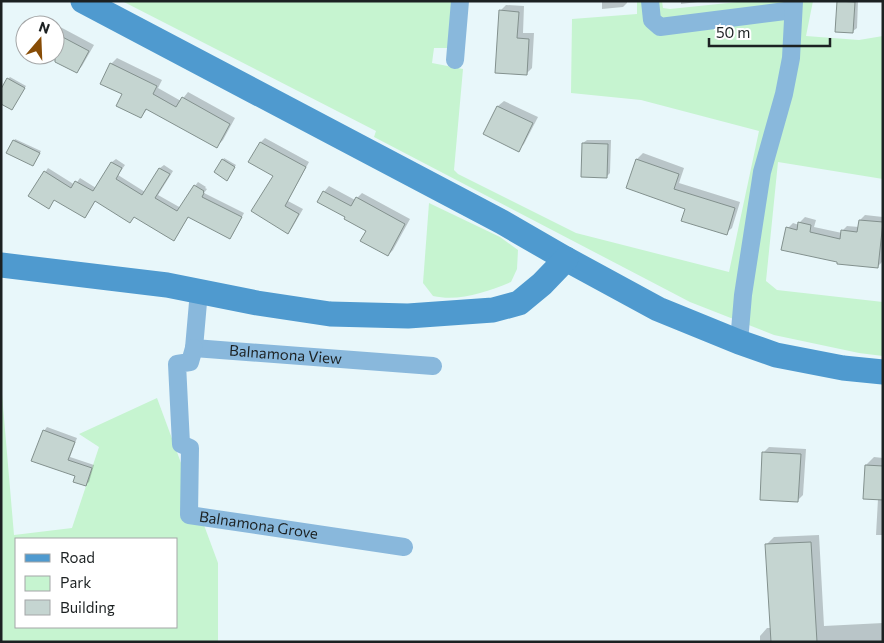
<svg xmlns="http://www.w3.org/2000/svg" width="884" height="643" viewBox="0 0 884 643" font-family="Commissioner,sans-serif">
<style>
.green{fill:#c6f4d0;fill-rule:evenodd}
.shadow{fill:#0003}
.building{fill:#c5d5d1;stroke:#83918e}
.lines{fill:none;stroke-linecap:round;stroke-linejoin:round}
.street{stroke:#89b8dc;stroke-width:18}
.secondary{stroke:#4f9acf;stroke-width:25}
.labels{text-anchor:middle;stroke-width:4;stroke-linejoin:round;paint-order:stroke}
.street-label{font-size:15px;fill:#1c2122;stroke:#fff}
</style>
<rect width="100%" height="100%" fill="#e8f7fa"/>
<g class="green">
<path d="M122,1H455L450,48H434L432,63L463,69L454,170L458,174L576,233L729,272L759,131L641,100L571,93L572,19L637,14V1H662L663,8L670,9L747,1H813L806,36L859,40L883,36V179L778,162L766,281L777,290L883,302V356L859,353L774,335L690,302L374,137L376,131Z"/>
<path d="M429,203L500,237L518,250L517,269L511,282C486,292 459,302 433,296L423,283Z"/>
<path d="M1,383L14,535L72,528L99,447L79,434L157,398L218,563V642H1ZM16,539H176V627H16Z"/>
</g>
<g class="shadow">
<path d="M602,1H627V3L623,7L602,9Z"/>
<path d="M681,1H706L681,4Z"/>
<path d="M838,1H858L857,28L853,31Z"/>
<path d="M506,5L524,6L523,33H534L532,68L526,74L500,11Z"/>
<path d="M49,21L94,45L82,66L77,72L44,55H55V25H44Z"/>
<path d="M117,58L162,80L158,88L181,101L188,92L235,118L223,140L217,146L148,108L141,117L123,94L102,83L111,64Z"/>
<path d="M10,77L26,86L12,109L8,79Z"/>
<path d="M504,101L538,117L524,144L518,150L485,133L498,106Z"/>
<path d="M265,138L309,162L288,201L303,209L292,228L288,233L275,176L261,142Z"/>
<path d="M15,139L41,151L33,165L14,141Z"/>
<path d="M587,140H611L610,173L607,176L583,143Z"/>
<path d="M643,153L684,168L679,183L740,202L732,228L726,233L686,209L627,187L637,159Z"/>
<path d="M224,158L236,165L228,177L223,160Z"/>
<path d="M116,159L125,165L118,175L145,192L160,168L164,165L173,171L158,195L181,208L195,186L198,182L206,187L205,188L207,189L204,193L244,213L233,234L230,238L189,216L177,236L134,216L96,200L88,213L85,216L55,199L49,207L30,195L48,168L75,185L80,178L96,188L112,162Z"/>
<path d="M329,186L355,200L362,193L410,219L393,250L388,255L367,231L346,217L319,202L324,192Z"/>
<path d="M865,215L883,217L882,262L877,267L788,228L793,223L799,225L800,222L805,217L816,220L814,227L842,233V231L847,226L859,227L860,220Z"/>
<path d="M47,427L77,438L70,457L94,465L89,482L85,485L76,476L44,431Z"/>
<path d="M769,447L806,449L803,495L797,501L764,452Z"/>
<path d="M874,457L883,458V535H876L878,499L866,465Z"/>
<path d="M819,535L824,626L883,623V642H760V636L767,628H772L766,545L774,537Z"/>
</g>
<g class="building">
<path d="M837,1L855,2L853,33L835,32Z"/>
<path d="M499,10L519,12L517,38L529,39L527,75L495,73Z"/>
<path d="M55,33L89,51L77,73L55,62Z"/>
<path d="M110,63L157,86L153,94L176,107L182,97L230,124L217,148L146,109L141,118L116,106L122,94L100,84Z"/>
<path d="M7,78L25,88L12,110L1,104V89Z"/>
<path d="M497,106L533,123L519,152L483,134Z"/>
<path d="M13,140L40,153L33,166L6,153Z"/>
<path d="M260,142L306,167L285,206L299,214L288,234L251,211L273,176L248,162Z"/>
<path d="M582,143L608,144L607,178L581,177Z"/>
<path d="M222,159L235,167L227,181L214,172Z"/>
<path d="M636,159L679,174L674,189L735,208L727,235L681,221L685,209L626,188Z"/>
<path d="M111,162L122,168L116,179L142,195L159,168L170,174L155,198L177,211L194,185L204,191L203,192L204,193L202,197L242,217L230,239L188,217L174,241L134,217L130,223L95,201L85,218L54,200L49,209L28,196L44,171L71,188L75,181L93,191Z"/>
<path d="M323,191L351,206L356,197L405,224L388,256L360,241L366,231L344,219L345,217L317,202Z"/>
<path d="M859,220L883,222L878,268L837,264V262L781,250L786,227L797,230L798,222L811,225L810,232L840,239L841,230L857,232Z"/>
<path d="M43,430L75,442L68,460L92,468L86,486L73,482L75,476L31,461Z"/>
<path d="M762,452L801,454L798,502L760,500Z"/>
<path d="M865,465L883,466V500L863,499Z"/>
<path d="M811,542L817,642H771L765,544Z"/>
</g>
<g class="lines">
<g class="street">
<path d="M650,1L652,20L660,27L793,10"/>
<path d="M455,60L460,1"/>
<path id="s1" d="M199,291L194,348L433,366"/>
<path d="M739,342L743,295L762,172L784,94L791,58L794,1"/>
<path id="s2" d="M194,348L190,362L177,364L181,444L190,448L189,515L404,547"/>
</g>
<g class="secondary">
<path d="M83,1L502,222L566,259L658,309L739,342L776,355L843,368L883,372"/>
<path d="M1,265L167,285L257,303L330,314L408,316L493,310L519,303L542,284L566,259"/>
</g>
</g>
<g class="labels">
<g class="street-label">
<text dy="5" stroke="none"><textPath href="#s1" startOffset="149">Balnamona View</textPath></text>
<text dy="5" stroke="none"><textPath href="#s2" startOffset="255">Balnamona Grove</textPath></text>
</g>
</g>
<rect width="884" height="643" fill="none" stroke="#1c2122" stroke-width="5"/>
<rect x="15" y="538" width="162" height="90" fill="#ffffff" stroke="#a4a6a7"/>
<rect x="25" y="554" width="25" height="8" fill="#4f9acf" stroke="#a4a6a7"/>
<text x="60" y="563" font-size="15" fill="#1c2122">Road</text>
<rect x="25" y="576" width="25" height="15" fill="#c6f4d0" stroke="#a4a6a7"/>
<text x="60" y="588" font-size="15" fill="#1c2122">Park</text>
<rect x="25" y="600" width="25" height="15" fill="#c5d5d1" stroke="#a4a6a7"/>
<text x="60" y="613" font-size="15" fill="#1c2122">Building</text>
<g transform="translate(40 40) rotate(19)"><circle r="24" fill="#ffffff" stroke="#a4a6a7"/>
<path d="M0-4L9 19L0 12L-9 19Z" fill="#874c06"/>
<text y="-8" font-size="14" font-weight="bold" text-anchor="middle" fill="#1c2122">N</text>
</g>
<path d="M709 38v8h121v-8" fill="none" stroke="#1c2122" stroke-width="2.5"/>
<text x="716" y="38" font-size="15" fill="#1c2122" stroke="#ffffff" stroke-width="4" paint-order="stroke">50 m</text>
</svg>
